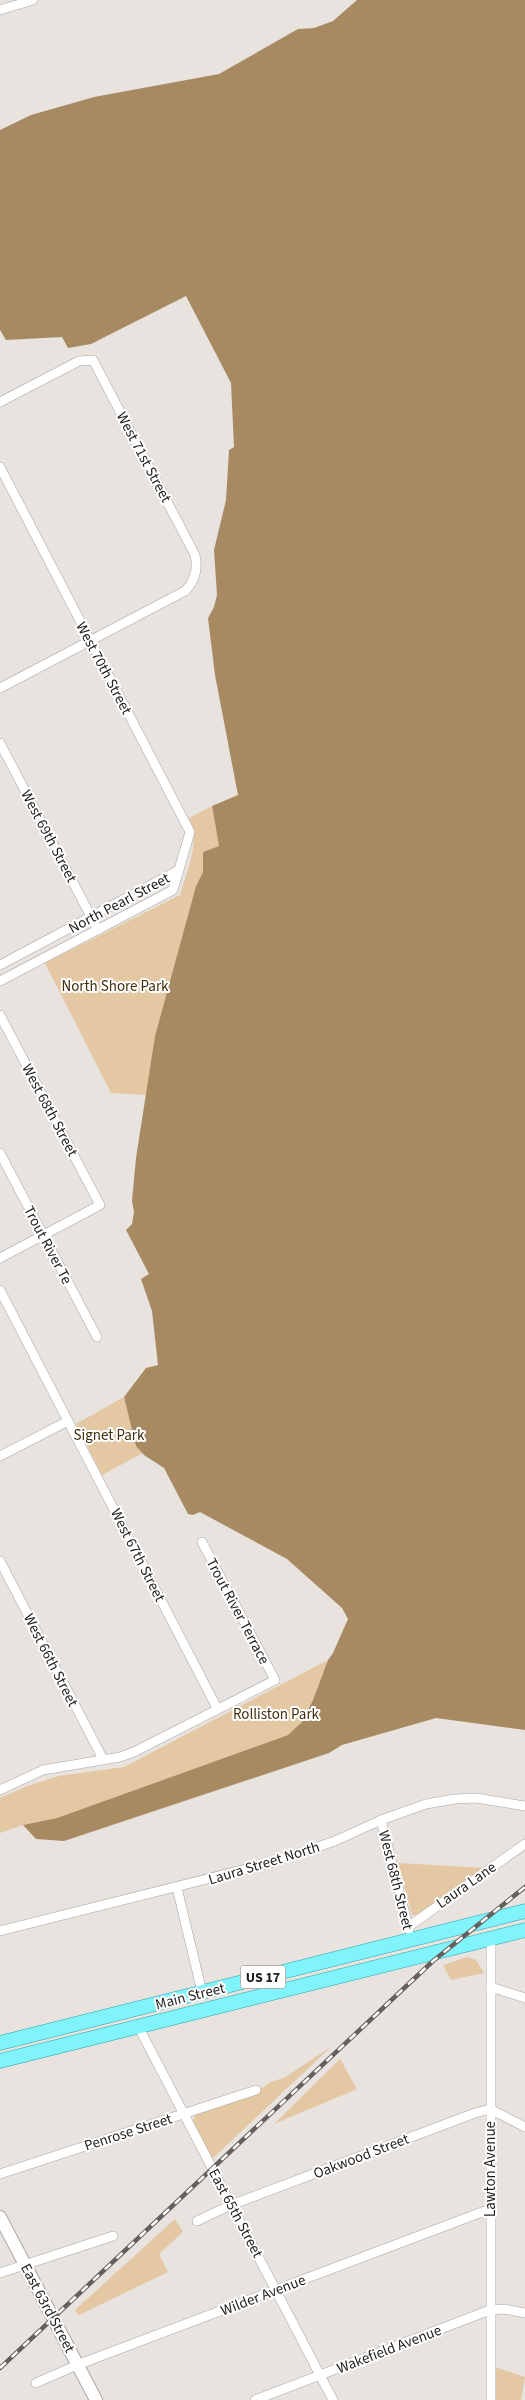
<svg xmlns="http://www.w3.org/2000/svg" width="525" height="2400" viewBox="0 0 525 2400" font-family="'Source Sans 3',sans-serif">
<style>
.green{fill:#e4c8a3}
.water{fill:#a88a62}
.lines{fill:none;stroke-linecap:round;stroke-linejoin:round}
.street-casing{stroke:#aaa5a0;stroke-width:10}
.secondary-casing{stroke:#aaa5a0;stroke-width:14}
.primary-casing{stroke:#27a3ac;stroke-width:15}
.street{stroke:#fff;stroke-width:9}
.secondary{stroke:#fff;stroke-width:12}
.primary{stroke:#80f3fb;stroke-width:14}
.rail-casing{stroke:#63605d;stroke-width:4.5}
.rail{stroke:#fff;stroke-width:2.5;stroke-dasharray:8;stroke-linecap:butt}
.labels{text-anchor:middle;stroke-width:4;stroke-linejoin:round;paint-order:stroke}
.shield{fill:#fff;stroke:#636260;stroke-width:1}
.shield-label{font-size:14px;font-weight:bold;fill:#201e1c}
.street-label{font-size:15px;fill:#201e1c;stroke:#fff}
.park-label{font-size:15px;fill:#432d0a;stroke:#fff}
</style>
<rect width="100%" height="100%" fill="#e8e3de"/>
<g class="green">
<path d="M212,806L219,846L203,852V872L196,886L155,1036L147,1095L111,1093L45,963L180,895C187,870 201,842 189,818Z"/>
<path d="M124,1397L136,1446L143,1453L102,1475L76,1424Z"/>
<path d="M328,1660L313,1700L302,1722L288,1735L57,1818L23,1825L0,1833V1798L27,1786L59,1776L124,1767Z"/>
<path d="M398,1863L486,1868L420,1915H412Z"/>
<path d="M467,1957L476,1960L484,1973L451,1980L443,1965Z"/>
<path d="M332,2046L212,2159L193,2122L195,2115L252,2095L270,2082L284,2078Z"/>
<path d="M340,2059L357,2089L274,2124Z"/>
<path d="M175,2219L183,2232L159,2254L168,2272L79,2315L75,2310Z"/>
<path d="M495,2367L525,2377L521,2400H496Z"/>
</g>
<path class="water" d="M357,0H525V1730L436,1718L342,1745L329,1753L64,1841L36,1839L23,1825L57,1818L288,1735L302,1722L313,1700L328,1660L333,1653L348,1619L342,1608L287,1559L200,1512L193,1515L188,1514L164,1468L144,1455L136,1446L124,1397L146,1368L158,1365L152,1311L141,1279L149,1274L126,1230L132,1224L134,1212L132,1201L136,1158L155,1036L196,886L203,872V852L219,846L212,806L238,795L215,675L208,618L214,607L217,595L214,550L226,500L229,450L234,447L231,383L186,296L91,344L68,348L62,337L6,340L0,330V130L31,115L94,97L219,74L298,29L314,28L333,21Z"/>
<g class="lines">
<defs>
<g id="street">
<path d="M0,10L33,0"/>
<path d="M0,402L79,361L93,360L195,555C198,568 195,581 185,591L0,688"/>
<path d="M0,467L190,832L173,890L0,981"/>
<path d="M0,743L98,930"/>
<path d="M0,965L179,870"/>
<path d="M0,1015L100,1205L0,1258"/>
<path d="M0,1153L97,1337"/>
<path d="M0,1290L217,1708"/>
<path d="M0,1456L68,1421"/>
<path d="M0,1561L103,1759"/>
<path d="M0,1790L43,1770L120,1757L134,1752L275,1680L202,1542"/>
<path d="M381,1820L409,1930"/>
<path d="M177,1888L202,1992"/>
<path d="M408,1927L525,1844"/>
<path d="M0,1931L270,1863L335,1841L381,1820L426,1804L455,1799L476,1798L525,1806"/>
<path d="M491,1987L525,1998"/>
<path d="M138,2026L333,2400"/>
<path d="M0,2174L256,2090"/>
<path d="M197,2221L231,2205L475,2113L490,2109L525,2127"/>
<path d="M0,2273L113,2236"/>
<path d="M36,2383L77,2365L490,2209"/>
<path d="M255,2400L490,2310L504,2309L525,2313"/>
<path d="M491,2400V1938"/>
</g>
<path id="secondary" d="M0,2217L96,2400"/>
<g id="primary">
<path d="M0,2043L525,1911"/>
<path d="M0,2061L525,1930"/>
</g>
</defs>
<use href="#street" class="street-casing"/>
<use href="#secondary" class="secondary-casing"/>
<use href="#primary" class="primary-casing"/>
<use href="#street" class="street"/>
<use href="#secondary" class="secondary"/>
<use href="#primary" class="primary"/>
<defs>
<path id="rail" d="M0,2368L433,1961L525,1887"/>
</defs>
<use href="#rail" class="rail-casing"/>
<use href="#rail" class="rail"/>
</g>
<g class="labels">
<rect class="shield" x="240.5" y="1965.5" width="45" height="23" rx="4"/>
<g class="shield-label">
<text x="263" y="1982">US 17</text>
</g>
<g class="street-label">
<text transform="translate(144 457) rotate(62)" y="5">West 71st Street</text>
<text transform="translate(104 668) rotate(62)" y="5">West 70th Street</text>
<text transform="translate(49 836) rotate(62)" y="5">West 69th Street</text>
<text transform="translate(119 903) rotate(-28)" y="5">North Pearl Street</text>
<text transform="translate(50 1110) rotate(62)" y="5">West 68th Street</text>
<text transform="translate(48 1245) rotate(62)" y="5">Trout River Te</text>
<text transform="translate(138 1555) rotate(63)" y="5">West 67th Street</text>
<text transform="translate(238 1611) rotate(62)" y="5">Trout River Terrace</text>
<text transform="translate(51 1660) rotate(63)" y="5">West 66th Street</text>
<text transform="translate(264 1863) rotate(-17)" y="5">Laura Street North</text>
<text transform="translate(396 1880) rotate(76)" y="5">West 68th Street</text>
<text transform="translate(466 1885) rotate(-35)" y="5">Laura Lane</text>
<text transform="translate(190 1996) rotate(-14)" y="5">Main Street</text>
<text transform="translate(128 2132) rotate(-18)" y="5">Penrose Street</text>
<text transform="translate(361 2156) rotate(-21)" y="5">Oakwood Street</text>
<text transform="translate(490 2169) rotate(-90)" y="5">Lawton Avenue</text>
<text transform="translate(236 2213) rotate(62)" y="5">East 65th Street</text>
<text transform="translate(263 2295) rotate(-21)" y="5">Wilder Avenue</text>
<text transform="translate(48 2308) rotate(62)" y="5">East 63rd Street</text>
<text transform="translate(389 2349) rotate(-21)" y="5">Wakefield Avenue</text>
</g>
<g class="park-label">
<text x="115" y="991">North Shore Park</text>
<text x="109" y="1440">Signet Park</text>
<text x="276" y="1719">Rolliston Park</text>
</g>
</g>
</svg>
